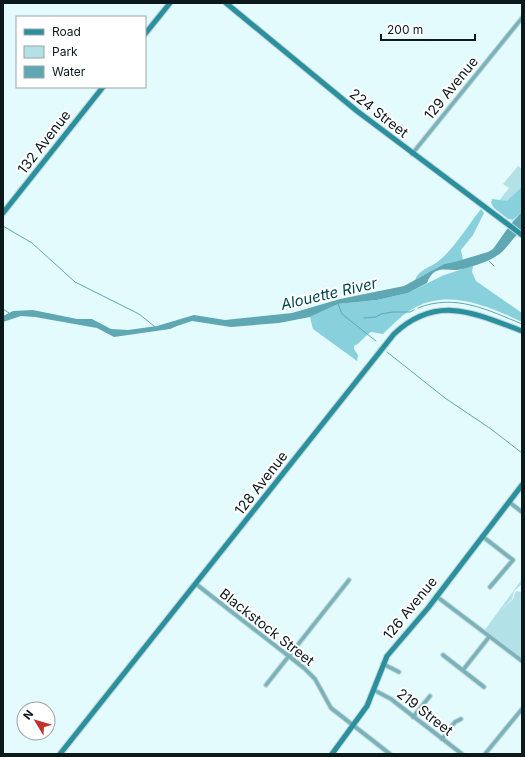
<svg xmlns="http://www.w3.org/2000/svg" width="525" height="757" viewBox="0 0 525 757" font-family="Inter,sans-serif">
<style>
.green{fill:#b2e1e8}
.forest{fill:#88d1dc}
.water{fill:#5fa7b2}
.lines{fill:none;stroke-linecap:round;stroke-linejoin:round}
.stream{stroke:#5fa7b2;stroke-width:1}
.street-casing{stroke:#c1d7da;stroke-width:5.5}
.secondary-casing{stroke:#c1d7da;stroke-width:7}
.street{stroke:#79b2bb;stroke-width:3.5}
.secondary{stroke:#2b909e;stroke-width:5}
.labels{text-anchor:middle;stroke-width:4;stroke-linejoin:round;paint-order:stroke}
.street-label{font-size:14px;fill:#0b191b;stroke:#fff}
.water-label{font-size:15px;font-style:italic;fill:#00464e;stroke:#fff}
</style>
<rect width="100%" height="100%" fill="#e4fbfe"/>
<g class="green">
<path d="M518,166L522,169V229L494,207L509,188L503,184Z"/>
<path d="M522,579V584L514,591L512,599L501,611L513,599L516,591L522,592V659L484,631Z"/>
</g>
<g class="forest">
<path d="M522,187V212L513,219H508L494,208L491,203L492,199L507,201Z"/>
<path d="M481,209L484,213L473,235L461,250L463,260L444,264L415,280C419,270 428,268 436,263C453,251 468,225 481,209Z"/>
<path d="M473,266L472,272L476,281L522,313V322C491,307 450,289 416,307C404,313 393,324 383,334L371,332C364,336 361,343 354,346V349L358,355L357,361L313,329L310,317L338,304L377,300L408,293L444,275Z"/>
</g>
<path class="water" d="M522,212V231C514,236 509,245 503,251C492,261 477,265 463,269C449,273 435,262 427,283L408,293L377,300L338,304L310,317L279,323L231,327L192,321L177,326L170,329L114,337L97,328L35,317L21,316L3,322V316L13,311L33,310L77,319H92L111,329L128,330L157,326L194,315L225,320L292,313L340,299L404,286L444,264L458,261L488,252L493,249L510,225Z"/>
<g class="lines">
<g class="stream">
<path d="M3,226L32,243L75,282L139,314L154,326"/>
<path d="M489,261L494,266"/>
<path d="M338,304L342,314L376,341"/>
<path d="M418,308C455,293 488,310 522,324"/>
<path d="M3,309L9,313"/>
<path d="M364,318L376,317L381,314L393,312H410L414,310"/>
<path d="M387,352L445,398L491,429L522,453"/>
</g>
<defs>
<g id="street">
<path d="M412,154L522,18"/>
<path d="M509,502L522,512"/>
<path d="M482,536L513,560L490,587"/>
<path d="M196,584L304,668L315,679L331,708L390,754"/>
<path d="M436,596L522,661"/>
<path d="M443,655L484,687"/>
<path d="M383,664L399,672"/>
<path d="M463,670L489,637"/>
<path d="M266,685L349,580"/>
<path d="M374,690L391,699L462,754"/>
<path d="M413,717L430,696"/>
<path d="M442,739L455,722L461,719"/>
<path d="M485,754L522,709"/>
</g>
<g id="secondary">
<path d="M226,3L357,111L522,235"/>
<path d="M145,34L170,3"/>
<path d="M3,213L103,87"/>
<path d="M60,754L394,334C437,294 474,313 522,331"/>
<path d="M332,754L367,706L387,656L428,608L522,485"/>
</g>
</defs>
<use href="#street" class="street-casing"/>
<use href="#secondary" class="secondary-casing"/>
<use href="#street" class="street"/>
<use href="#secondary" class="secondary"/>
</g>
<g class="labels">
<g class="street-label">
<text transform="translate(451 88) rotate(-51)" y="5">129 Avenue</text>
<text transform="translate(379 113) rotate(38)" y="5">224 Street</text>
<text transform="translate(44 142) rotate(-52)" y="5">132 Avenue</text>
<text transform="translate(261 483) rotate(-52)" y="5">128 Avenue</text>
<text transform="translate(410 608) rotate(-51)" y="5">126 Avenue</text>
<text transform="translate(267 627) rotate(38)" y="5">Blackstock Street</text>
<text transform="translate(425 712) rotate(38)" y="5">219 Street</text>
</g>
<g class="water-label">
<text transform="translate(329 294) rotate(-13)" y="5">Alouette River</text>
</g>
</g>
<rect width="525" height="757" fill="none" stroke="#0b191b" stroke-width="8"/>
<rect x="16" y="16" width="130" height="72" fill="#ffffff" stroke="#9da3a4"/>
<rect x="24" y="29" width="20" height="6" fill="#2b909e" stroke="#9da3a4"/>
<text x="52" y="36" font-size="12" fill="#0b191b">Road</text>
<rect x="24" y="46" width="20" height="12" fill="#b2e1e8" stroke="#9da3a4"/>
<text x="52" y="56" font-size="12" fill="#0b191b">Park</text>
<rect x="24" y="66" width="20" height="12" fill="#5fa7b2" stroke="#9da3a4"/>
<text x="52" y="76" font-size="12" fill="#0b191b">Water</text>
<g transform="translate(36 721) rotate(308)"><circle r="19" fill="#ffffff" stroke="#9da3a4"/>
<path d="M0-3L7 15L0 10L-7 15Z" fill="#c0322b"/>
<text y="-6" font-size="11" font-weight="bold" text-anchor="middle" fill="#0b191b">N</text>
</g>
<path d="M381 34v6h94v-6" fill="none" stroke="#0b191b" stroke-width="2"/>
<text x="387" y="34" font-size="12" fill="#0b191b" stroke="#ffffff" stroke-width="3" paint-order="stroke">200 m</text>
</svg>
